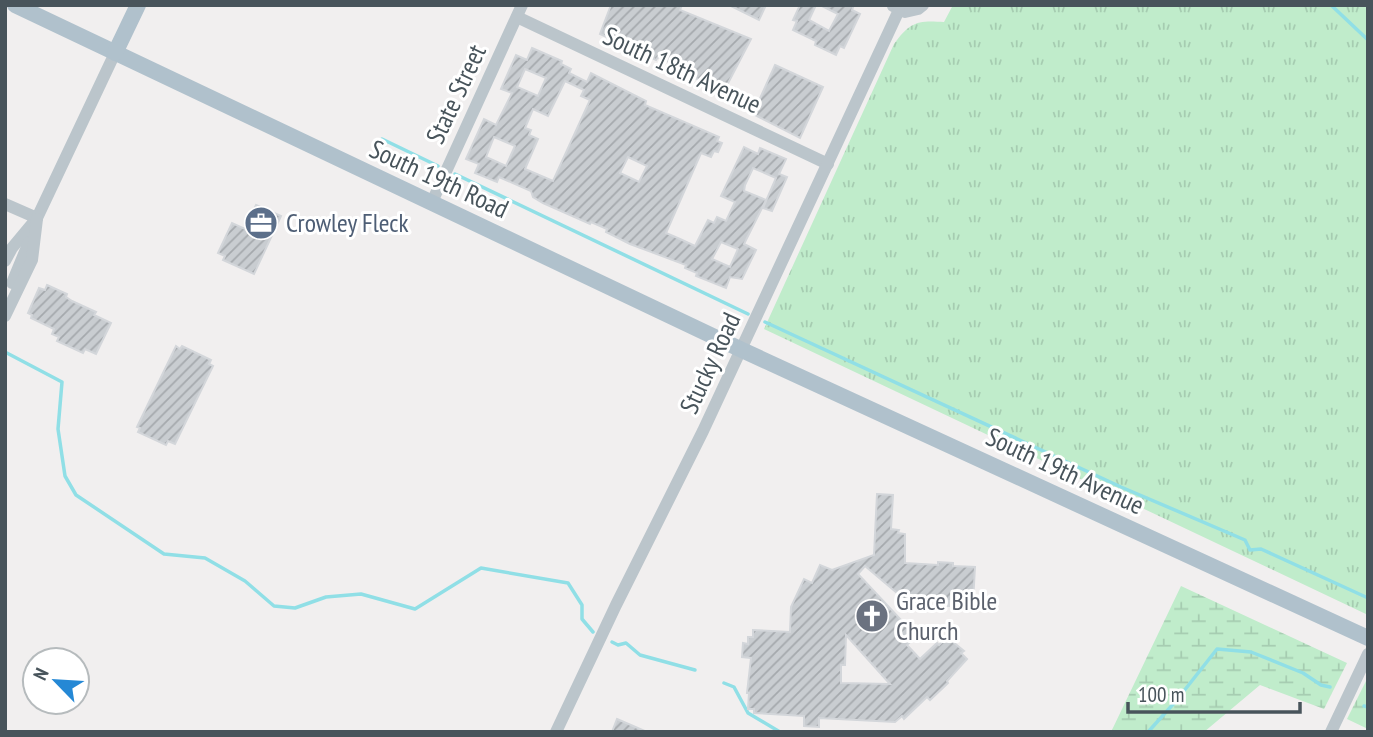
<svg xmlns="http://www.w3.org/2000/svg" width="1373" height="737" viewBox="0 0 1373 737" font-family="'PT Sans Narrow',sans-serif">
<style>
.grass{fill:url(#grass-tufts)}
.wetland{fill:url(#wetland-marsh)}
.lines{fill:none;stroke-linecap:round;stroke-linejoin:round}
.stream{stroke:#90dfe6;stroke-width:3.5}
.building{fill:url(#building-hatch);stroke:#d3d6da;stroke-width:2;fill-rule:evenodd}
.minor{stroke:#bbc5cb;stroke-width:12}
.major{stroke:#b0c1cc;stroke-width:16}
.labels{text-anchor:middle;stroke-width:6;stroke-linejoin:round;paint-order:stroke}
.street-label{font-size:26px;fill:#48545b;stroke:#fff}
.service-label{font-size:26px;fill:#4e5e75;stroke:#fff;text-anchor:start}
.worship-label{font-size:26px;fill:#5b616d;stroke:#fff;text-anchor:start}
</style>
<defs>
<pattern id="grass-tufts" width="24" height="20" patternUnits="userSpaceOnUse" patternTransform="scale(1.75)"><rect width="24" height="20" fill="#c0eccb"/><path d="M3 7l-1-3M5 7V3M7 7l1-3M15 17l-1-3M17 17v-4M19 17l1-3" fill="none" stroke="#a6ccb1"/></pattern>
<pattern id="wetland-marsh" width="20" height="14" patternUnits="userSpaceOnUse" patternTransform="scale(1.75)"><rect width="20" height="14" fill="#c0eccb"/><path d="M1 5h8M5 5V1M11 12h8M15 12V8" fill="none" stroke="#a6ccb1"/></pattern>
<pattern id="building-hatch" width="6" height="6" patternUnits="userSpaceOnUse" patternTransform="scale(1.75)"><rect width="6" height="6" fill="#c9cdd1"/><path d="M-1 1l2-2M0 6l6-6M5 7l2-2" fill="none" stroke="#a5a9ad"/></pattern>
</defs>
<rect width="100%" height="100%" fill="#f1efef"/>
<path class="grass" d="M953,5H1368V615L764,329L894,44C910,22 917,20 944,22Z"/>
<g class="wetland">
<path d="M1181,586L1347,663L1324,709L1260,685L1204,732H1111Z"/>
<path d="M1368,677V729L1347,719Z"/>
</g>
<g class="lines">
<g class="stream">
<path d="M1331,5L1368,40"/>
<path d="M382,139L438,166"/>
<path d="M455,174L748,314"/>
<path d="M765,322L1121,487L1245,540L1250,550L1261,549L1368,598"/>
<path d="M5,352L62,382L58,429L65,476L76,495L164,554L205,558L245,581L274,606L295,608L326,597L361,594L415,609L481,568L568,583L582,605V619L593,632"/>
<path d="M612,642L618,645L626,643L640,655L695,670"/>
<path d="M724,683L734,687L748,713L780,732"/>
<path d="M1364,706L1368,707"/>
<path d="M1148,732L1176,701L1217,649L1251,652L1303,673L1321,685L1330,687"/>
</g>
</g>
<g class="building">
<path d="M611,5H682L680,10L751,39L724,91L683,73L673,68L674,64L658,57L656,60L600,34Z"/>
<path d="M729,5H766L759,20Z"/>
<path d="M800,5H816L809,20L829,31L838,14L820,5H854L852,10L860,14L844,48L840,46L836,55L815,45L816,41L793,30L797,21L793,20Z"/>
<path d="M532,48L562,61L561,64L571,69L569,73L587,82L591,73L646,101L645,105L719,137L717,141L722,143L718,152L714,151L711,157L701,153L666,233L680,239L695,246L708,220L714,223L717,217L726,221L735,202L721,196L744,147L758,154L760,148L786,159L779,174L787,177L772,211L763,208L776,178L753,168L745,185L744,191L766,200L744,244L756,250L742,279L730,277L726,288L696,276L697,273L685,268L686,265L630,244L606,232L607,229L591,222L590,224L543,203L533,197L531,191L499,177L497,182L475,173L479,164L466,159L484,119L496,125L512,93L501,89L516,55L527,60ZM525,69L546,78L538,96L517,87ZM565,81L584,90L581,96L590,100L553,181L525,169L538,139L529,135L531,130L525,128L533,109L548,116ZM494,137L515,146L506,166L486,157ZM628,157L647,166L639,182L620,173ZM721,242L738,249L730,267L712,259Z"/>
<path d="M775,65L823,87L800,138L753,114Z"/>
<path d="M256,205L281,216L254,274L223,260L225,256L218,253L232,223L245,229Z"/>
<path d="M47,285L67,294L66,297L72,301L96,312L94,315L111,323L96,354L85,349L83,353L57,341L59,337L52,334L54,329L31,318L32,315L28,313L39,288L45,290Z"/>
<path d="M176,346L180,349L182,346L211,360L209,364L213,366L175,444L168,441L166,445L138,432L140,428L137,427Z"/>
<path d="M877,494L893,495L891,529L899,530L898,533L905,534V563L938,565V562L953,563V566L975,567L973,602L949,601V606L936,605V600L922,599L917,604H910L865,566L858,574L916,636L907,645L920,659L937,643L939,645L947,637L964,651L961,653L967,659L947,681L948,683L930,700L927,697L904,719L902,716L895,722L819,718V727L804,726V716L754,713V709H748L749,693H747L751,658L742,657L743,643L748,644V637H753V630L790,632L791,607L804,579L812,583L820,565L832,570L874,555ZM846,635L890,684L841,683V665H845Z"/>
<path d="M617,719L647,732H612Z"/>
</g>
<g class="lines">
<g class="minor">
<path d="M893,6L905,12L918,9L923,5"/>
<path d="M517,17L828,164"/>
<path d="M432,202L522,5"/>
<path d="M5,204L37,218"/>
<path d="M5,261L12,248L37,218L115,53"/>
<path d="M12,283L29,242"/>
<path d="M5,316L32,260L37,219"/>
<path d="M556,732L616,605L703,431L899,10"/>
<path d="M1331,732L1368,654"/>
</g>
<g class="major">
<path d="M15,5L742,350L1368,638"/>
<path d="M115,53L138,5"/>
</g>
</g>
<defs>
<symbol id="office-disc" viewBox="-11 -11 22 22"><circle r="9.5" fill="#5c6f8a" stroke="#fff"/><path d="M-6-3h4V-5.5h4V-3h4V5H-6ZM-1-4.5V-3h2v-1.5ZM-6 0V1H6V0Z" fill="#fff"/></symbol>
<symbol id="church-disc" viewBox="-11 -11 22 22"><circle r="9.5" fill="#6b7280" stroke="#fff"/><path d="M-1.2-6h2.4v3.5h3.3v2.4h-3.3V6h-2.4V-.1h-3.3v-2.4h3.3Z" fill="#fff"/></symbol>
</defs>
<g fill-rule="evenodd">
<use href="#office-disc" x="242" y="204" width="38" height="38"/>
<use href="#church-disc" x="853" y="597" width="38" height="38"/>
</g>
<g class="labels">
<g class="street-label">
<text transform="translate(682 70) rotate(25)" y="9">South 18th Avenue</text>
<text transform="translate(456 94) rotate(-65)" y="9">State Street</text>
<text transform="translate(439 179) rotate(25)" y="9">South 19th Road</text>
<text transform="translate(710 363) rotate(-65)" y="9">Stucky Road</text>
<text transform="translate(1065 471) rotate(25)" y="9">South 19th Avenue</text>
</g>
<g class="service-label">
<text x="286" y="232">Crowley Fleck</text>
</g>
<g class="worship-label">
<text x="896" y="610">Grace Bible<tspan x="896" dy="30">Church</tspan></text>
</g>
</g>
<rect width="1373" height="737" fill="none" stroke="#48545b" stroke-width="14"/>
<g transform="translate(56 681) rotate(295)"><circle r="33" fill="#ffffff" stroke="#b6bbbd" stroke-width="2"/>
<path d="M0-5L12 26L0 18L-12 26Z" fill="#2588d5"/>
<text y="-10" font-size="19" font-weight="bold" text-anchor="middle" fill="#48545b">N</text>
</g>
<path d="M1128 702v10h172v-10" fill="none" stroke="#48545b" stroke-width="3.5"/>
<text x="1138" y="702" font-size="21" fill="#48545b" stroke="#ffffff" stroke-width="5" paint-order="stroke">100 m</text>
</svg>
